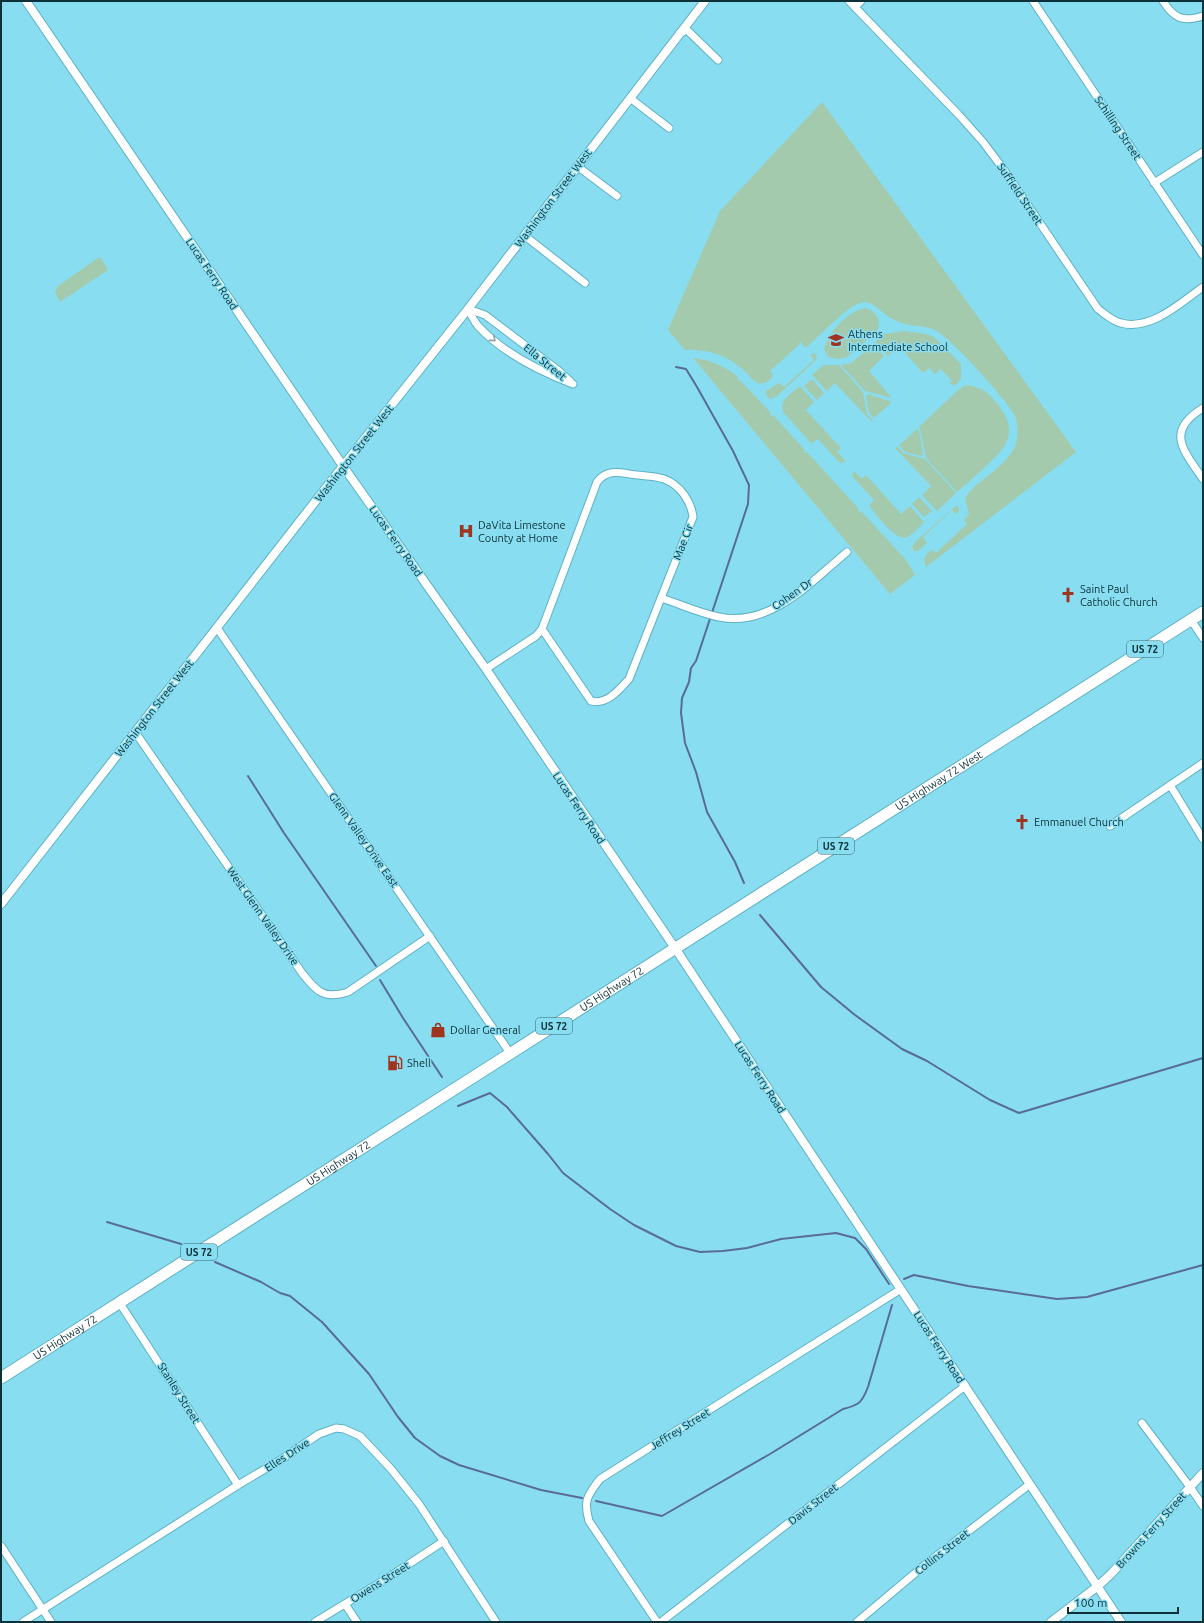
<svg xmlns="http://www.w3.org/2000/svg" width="1204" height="1623" viewBox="0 0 1204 1623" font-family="Ubuntu,sans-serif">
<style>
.green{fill:#a4caae}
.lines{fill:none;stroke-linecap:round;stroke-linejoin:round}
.stream{stroke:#576c96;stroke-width:2}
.minor-casing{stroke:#5db1c3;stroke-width:9}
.tertiary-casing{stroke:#5db1c3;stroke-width:10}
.trunk-casing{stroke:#5db1c3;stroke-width:13}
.minor{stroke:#fff;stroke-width:7}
.tertiary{stroke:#fff;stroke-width:8}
.trunk{stroke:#fff;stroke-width:11}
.oneway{stroke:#92a2a5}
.labels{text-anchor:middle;stroke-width:3;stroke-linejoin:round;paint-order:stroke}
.shield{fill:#89ddf0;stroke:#32656f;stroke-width:1}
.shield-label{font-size:10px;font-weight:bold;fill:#0c3138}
.street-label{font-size:11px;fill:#0c3138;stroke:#89ddf0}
.poi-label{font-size:11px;fill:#0c3138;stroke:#89ddf0;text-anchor:start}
</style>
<rect width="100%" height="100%" fill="#89ddf0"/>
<g class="green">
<path d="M822,102L1076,452L926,567C923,559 925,554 932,550L936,553L967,524L964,520L969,514L965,498C979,477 1011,466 1017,440C1018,432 1018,423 1015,416C1008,401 949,336 935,330C924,325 910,327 899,322C894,320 888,317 884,313C876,308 871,300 860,303C848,306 818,337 807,347H804L801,342L799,343V345L770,371L773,375C770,381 764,385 758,383C751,380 747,372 741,368C725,354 706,349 685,350L668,330L720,211Z"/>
<path d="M98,258H101L108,270L60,302L55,292L58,286Z"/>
<path d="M866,308C876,311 882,321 877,331L847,357L838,359L828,357L824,349C828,332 849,310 866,308Z"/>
<path d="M904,331L926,334L934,337L961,364V378L956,385L949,384L952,381L941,369L935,374L929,368L923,373L899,346L888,356L875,342L884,334Z"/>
<path d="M873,345L884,356L869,371L892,398L865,391L841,365L851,363Z"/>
<path d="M814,353L817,356L816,360L776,397L770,399L766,395V391L779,383L784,387L814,360L810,355Z"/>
<path d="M693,358C711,360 725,366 739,378L737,379L739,381L740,380L771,413L770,415L772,416L773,415L805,450L804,452L805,453L807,452L859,509L858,511L859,512L861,511L906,560L915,575L890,594Z"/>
<path d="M824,365H839L863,392L867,414L873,420L871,421L835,383L827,391L812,375Z"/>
<path d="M812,379L824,393L817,400L804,386Z"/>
<path d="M966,385C982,387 988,392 998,405C1020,432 1006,448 985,467C976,476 966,484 957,492L926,458L920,429L919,427L958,390Z"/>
<path d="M800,386L814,402L806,410L841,448L837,452L845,460L844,462L840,463L818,439L813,443H811L784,413C778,401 791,393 800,386Z"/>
<path d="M868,394L892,402L874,418L869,412L866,396Z"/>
<path d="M917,429L919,431L923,454L921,456L905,452L899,445Z"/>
<path d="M898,447L903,453L925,459L956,493L937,511L922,495L931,486L895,448Z"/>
<path d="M854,471L862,479L866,475L901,514L910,506L924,522C919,527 914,534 907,537C896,542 876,514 869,506L874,500L852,476Z"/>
<path d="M919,497L932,511L924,517L912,504Z"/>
<path d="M956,506L959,507V511L956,514L952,510L923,537L927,543L918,551H914L912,547L915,542Z"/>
</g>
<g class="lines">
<g class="stream">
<path d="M676,367L686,369L697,387L733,451L749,485L748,504L696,661L691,668L689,682L682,698L681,713L685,743L696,772L707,812L735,862L744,883"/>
<path d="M248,776L284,833L376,966"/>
<path d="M760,915L821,987L855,1015L902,1049L927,1061L990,1100L1019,1113L1203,1058"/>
<path d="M380,980L403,1018L442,1077"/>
<path d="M458,1106L490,1093L507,1107L548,1154L563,1173L610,1209L634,1225L676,1246L700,1252L723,1251L747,1248L781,1239L836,1233L855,1238L866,1249L889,1284"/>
<path d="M107,1222L181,1244"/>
<path d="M215,1262L261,1282L280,1293L290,1296L322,1322L369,1374L398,1417L415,1438L440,1456L459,1465L541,1490L582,1498"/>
<path d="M904,1279L914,1275L968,1286L1057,1299L1087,1297L1203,1265"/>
<path d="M596,1501L662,1516L770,1454L843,1409C860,1405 862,1402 868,1387L892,1305"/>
</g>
<defs>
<g id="minor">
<path d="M849,1L959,115L983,142L1004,170L1098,309C1105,314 1112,321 1121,323C1151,331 1180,303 1203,287"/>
<path d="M1033,1L1203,255"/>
<path d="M1163,1C1174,19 1183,22 1203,16"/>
<path d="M855,7L861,1"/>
<path d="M680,33L687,30L718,60"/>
<path d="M630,98L669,128"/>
<path d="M577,166L617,196"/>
<path d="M1154,183L1203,152"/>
<path d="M525,236L585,283"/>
<path d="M468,309C471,315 474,321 478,326C503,353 539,371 573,384"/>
<path d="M468,309L485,315L559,371L570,381"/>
<path d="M1203,408C1165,431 1183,450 1203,479"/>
<path d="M661,598C680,604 699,613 719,617C770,628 812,581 847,552"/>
<path d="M1191,620L1203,638"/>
<path d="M217,628L510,1053"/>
<path d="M486,669L536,636L542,629L597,482C608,468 620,473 637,475C645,476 656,476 664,479C680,485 691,501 693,517L629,679C619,690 607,705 591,701L542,629"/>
<path d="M135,732L302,973C316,991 324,1000 348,992L430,936"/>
<path d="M1170,785L1203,839"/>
<path d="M1110,826L1203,763"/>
<path d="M119,1302L238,1485"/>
<path d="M1142,1423L1190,1487L1203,1506"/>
<path d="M1,1546L51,1622"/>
<path d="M345,1604L357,1622"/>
<path d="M23,1622L238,1485L282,1459L319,1434L336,1428L344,1429L360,1436L391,1469L419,1504L496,1622"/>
<path d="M315,1622L386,1579L444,1541"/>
<path d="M657,1622L589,1521C583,1500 588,1495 600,1479L901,1289"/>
<path d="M661,1622L965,1386"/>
<path d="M857,1622L926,1564L1030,1484"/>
</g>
<g id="tertiary">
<path d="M26,1L343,466L486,669L675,948L1121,1622"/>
<path d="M1,904L343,466L468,309L705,1"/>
<path d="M1051,1622L1098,1586L1111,1574L1203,1473"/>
</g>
<g id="trunk">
<path id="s1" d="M1,1378L1203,612"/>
</g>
</defs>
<use href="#minor" class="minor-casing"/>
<use href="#tertiary" class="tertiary-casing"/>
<use href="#trunk" class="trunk-casing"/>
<use href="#minor" class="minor"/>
<use href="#tertiary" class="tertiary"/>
<use href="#trunk" class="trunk"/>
</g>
<defs><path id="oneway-chevron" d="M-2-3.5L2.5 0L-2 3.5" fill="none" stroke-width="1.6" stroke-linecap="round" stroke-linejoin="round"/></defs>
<use class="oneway" href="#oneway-chevron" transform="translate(493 339) rotate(40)"/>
<defs>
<symbol id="school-bare" viewBox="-9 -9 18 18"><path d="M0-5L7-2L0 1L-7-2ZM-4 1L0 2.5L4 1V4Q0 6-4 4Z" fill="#9f3520" stroke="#89ddf0" stroke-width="2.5" paint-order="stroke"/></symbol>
<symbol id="hospital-bare" viewBox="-9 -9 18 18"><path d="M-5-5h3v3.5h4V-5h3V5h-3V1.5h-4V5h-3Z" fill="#9f3520" stroke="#89ddf0" stroke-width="2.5" paint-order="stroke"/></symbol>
<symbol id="church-bare" viewBox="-9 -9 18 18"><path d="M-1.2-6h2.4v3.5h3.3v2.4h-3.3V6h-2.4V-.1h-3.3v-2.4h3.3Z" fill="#9f3520" stroke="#89ddf0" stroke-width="2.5" paint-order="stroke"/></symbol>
<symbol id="shop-bare" viewBox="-9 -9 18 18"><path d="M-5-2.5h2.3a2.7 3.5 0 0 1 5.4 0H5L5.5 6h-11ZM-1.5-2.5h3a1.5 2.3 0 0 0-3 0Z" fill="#9f3520" stroke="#89ddf0" stroke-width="2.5" paint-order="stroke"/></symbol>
<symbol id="fuel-bare" viewBox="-9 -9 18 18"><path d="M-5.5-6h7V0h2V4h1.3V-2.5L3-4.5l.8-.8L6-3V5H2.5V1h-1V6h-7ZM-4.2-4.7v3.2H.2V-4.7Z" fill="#9f3520" stroke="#89ddf0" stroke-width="2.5" paint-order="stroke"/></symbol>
</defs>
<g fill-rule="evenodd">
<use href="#school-bare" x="825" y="329" width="22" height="22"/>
<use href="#hospital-bare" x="455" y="520" width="22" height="22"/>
<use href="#church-bare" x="1057" y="584" width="22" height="22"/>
<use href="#church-bare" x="1011" y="811" width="22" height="22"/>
<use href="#shop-bare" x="427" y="1019" width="22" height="22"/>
<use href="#fuel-bare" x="384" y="1052" width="22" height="22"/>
</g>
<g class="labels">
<g class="shield">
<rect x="1127" y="641" width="36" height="16" rx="3"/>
<rect x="818" y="838" width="36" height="16" rx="3"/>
<rect x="536" y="1018" width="36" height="16" rx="3"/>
<rect x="181" y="1244" width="36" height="16" rx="3"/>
</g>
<g class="shield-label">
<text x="1145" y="653">US 72</text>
<text x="836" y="850">US 72</text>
<text x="554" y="1030">US 72</text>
<text x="199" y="1256">US 72</text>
</g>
<g class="street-label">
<text transform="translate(1118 128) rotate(56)" y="4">Schilling Street</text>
<text transform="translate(1020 194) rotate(56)" y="4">Suffield Street</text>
<text transform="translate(553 198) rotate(-53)" y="4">Washington Street West</text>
<text transform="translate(212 274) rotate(56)" y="4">Lucas Ferry Road</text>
<text transform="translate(545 362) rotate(39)" y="4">Ella Street</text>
<text transform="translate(354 453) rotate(-52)" y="4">Washington Street West</text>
<text transform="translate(396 541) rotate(55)" y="4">Lucas Ferry Road</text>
<text transform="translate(683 542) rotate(-69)" y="4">Mae Cir</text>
<text transform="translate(792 594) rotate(-35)" y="4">Cohen Dr</text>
<text transform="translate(154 708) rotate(-52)" y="4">Washington Street West</text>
<text dy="4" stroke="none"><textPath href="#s1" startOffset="1112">US Highway 72 West</textPath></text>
<text transform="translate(579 808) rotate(56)" y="4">Lucas Ferry Road</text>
<text transform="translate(364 840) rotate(55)" y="4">Glenn Valley Drive East</text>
<text transform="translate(263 916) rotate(55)" y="4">West Glenn Valley Drive</text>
<text dy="4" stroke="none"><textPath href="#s1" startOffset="724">US Highway 72</textPath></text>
<text transform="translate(760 1077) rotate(57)" y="4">Lucas Ferry Road</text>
<text dy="4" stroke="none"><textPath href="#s1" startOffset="400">US Highway 72</textPath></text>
<text dy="4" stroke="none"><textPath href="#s1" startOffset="76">US Highway 72</textPath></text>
<text transform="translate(939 1347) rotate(57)" y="4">Lucas Ferry Road</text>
<text transform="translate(179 1393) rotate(58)" y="4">Stanley Street</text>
<text transform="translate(680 1429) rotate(-32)" y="4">Jeffrey Street</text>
<text transform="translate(287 1455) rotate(-33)" y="4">Elles Drive</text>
<text transform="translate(813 1504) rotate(-38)" y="4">Davis Street</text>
<text transform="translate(1151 1530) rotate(-48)" y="4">Browns Ferry Street</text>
<text transform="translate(942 1552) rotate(-38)" y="4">Collins Street</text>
<text transform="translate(380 1582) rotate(-32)" y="4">Owens Street</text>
</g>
<g class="poi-label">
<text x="848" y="338">Athens<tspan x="848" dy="13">Intermediate School</tspan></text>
<text x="478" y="529">DaVita Limestone<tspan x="478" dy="13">County at Home</tspan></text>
<text x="1080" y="593">Saint Paul<tspan x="1080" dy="13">Catholic Church</tspan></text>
<text x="1034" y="826">Emmanuel Church</text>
<text x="450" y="1034">Dollar General</text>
<text x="407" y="1067">Shell</text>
</g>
</g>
<rect width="1204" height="1623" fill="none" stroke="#0c3138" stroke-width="4"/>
<path d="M1068 1607v6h110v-6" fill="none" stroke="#0c3138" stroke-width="2"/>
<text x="1074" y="1607" font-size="12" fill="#0c3138" stroke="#89ddf0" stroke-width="3" paint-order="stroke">100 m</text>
</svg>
